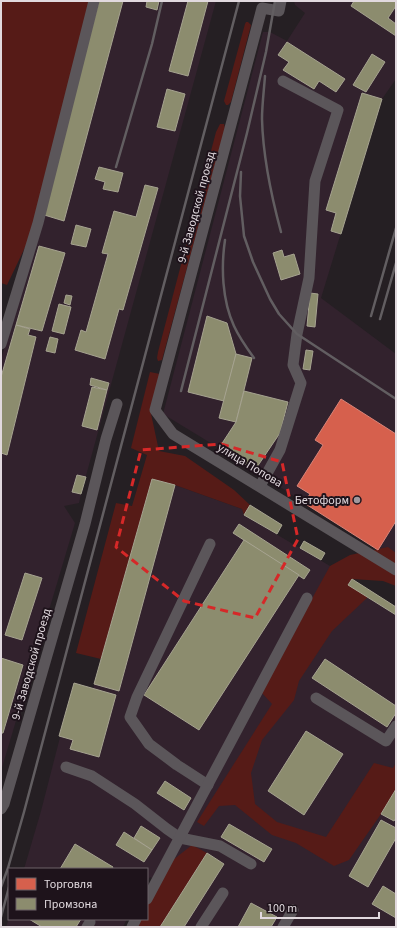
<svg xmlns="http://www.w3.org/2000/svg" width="397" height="928" viewBox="0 0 397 928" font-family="'Source Sans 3',sans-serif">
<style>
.built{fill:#32222d}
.green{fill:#561b17}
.shops{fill:#d6604d;stroke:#d98478}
.industry{fill:#8c8c6e;stroke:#a6a390}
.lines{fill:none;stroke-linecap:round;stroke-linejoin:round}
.minor{stroke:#5b565a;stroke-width:11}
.rail{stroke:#625e61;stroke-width:2.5}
.marked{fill:none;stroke:#d62828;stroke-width:3;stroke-dasharray:8 5;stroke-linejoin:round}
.poi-dot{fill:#9f989d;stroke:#1e131b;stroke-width:1.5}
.labels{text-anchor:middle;stroke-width:4;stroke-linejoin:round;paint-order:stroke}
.street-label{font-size:12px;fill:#e1d9de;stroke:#1e131b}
.poi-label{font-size:12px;fill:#e1d9de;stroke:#1e131b;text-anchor:end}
</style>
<rect width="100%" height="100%" fill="#251f23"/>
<g class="built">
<path d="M99,1H216L81,494L79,503L64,506L75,523L1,771V360Z"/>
<path d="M294,1H396V79L382,99L321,298L396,354V550L391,558L304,503L255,470L163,414L263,32H270L287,41L305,13L295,5Z"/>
<path d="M152,479L175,485L242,509L244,515L352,579L349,585L396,615V927H147L169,890L150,877L147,882V869H24L41,811L74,683L93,689Z"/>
<path d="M9,918V919H127L123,927H6Z"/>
</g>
<g class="green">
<path d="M1,1H97L41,214L7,285L1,283Z"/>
<path d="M246,22H248L251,25L231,102L228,105H226L224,101L245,24Z"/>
<path d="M220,124H224L225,128L162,360L158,361L157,358L158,352L216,132Z"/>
<path d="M150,372L160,374L150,409L159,451L185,456L234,490L250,505L244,515L242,509L175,485L152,479L101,659L76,653L116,503L132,506L147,455L131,448Z"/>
<path d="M388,547L396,553V586L383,581L352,579L348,584L368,597L332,631L299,681L294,700L262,740L251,773L255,804L277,822L326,837L374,763L393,768L396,763V789L381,814L349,860L334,866L296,843L272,835L235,805L219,806L204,826L197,822L272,704L262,693L314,595L330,566L350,555Z"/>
<path d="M192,845L207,853L160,927H135L140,919H147V906L173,860Z"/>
</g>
<path class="shops" d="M341,399L396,434V521L378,550L304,503L310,494L297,486L323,445L315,440Z"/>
<g class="industry">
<path d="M99,1H123L64,221L41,214Z"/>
<path d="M147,1H159L157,10L146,7Z"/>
<path d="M188,1H208L188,76L169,71Z"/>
<path d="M354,1H396V6L388,18L396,24V36L351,6Z"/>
<path d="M287,42L345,79L336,92L319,81L314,89L283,70L289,62L278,55Z"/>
<path d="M372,54L385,62L366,92L353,85Z"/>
<path d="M167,89L185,94L175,131L157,127Z"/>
<path d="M362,93L382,99L341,234L331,231L336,213L326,210Z"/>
<path d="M99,167L123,173L118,192L103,189L105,182L95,179Z"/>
<path d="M145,185L158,188L123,310L119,309L105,359L75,350L81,330L86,332L108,254L102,253L114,211L136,217Z"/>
<path d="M76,225L91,229L86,247L71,244Z"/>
<path d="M39,246L65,253L42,331L16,325Z"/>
<path d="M282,250L284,257L294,254L300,274L281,280L273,253Z"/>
<path d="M310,293L318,294L315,327L307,326Z"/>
<path d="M66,295L72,296L70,305L64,303Z"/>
<path d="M59,304L71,307L64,334L52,331Z"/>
<path d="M207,316L227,323L236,354L224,401L188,392Z"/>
<path d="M16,325L30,329L28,335L36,337L7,455L1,453V377Z"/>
<path d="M50,337L58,339L55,353L46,351Z"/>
<path d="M306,350L313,351L310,370L303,369Z"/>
<path d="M236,354L252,358L236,422L219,418Z"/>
<path d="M91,378L109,383L107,390L90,385Z"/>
<path d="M92,387L107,390L97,430L82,426Z"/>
<path d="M244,391L288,402L280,433L255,470L219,448L236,422Z"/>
<path d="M77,475L86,477L81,494L72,492Z"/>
<path d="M152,479L175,485L119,691L94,684Z"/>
<path d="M250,505L282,525L277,534L244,515Z"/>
<path d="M239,524L310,570L304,579L233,533Z"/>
<path d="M244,540L299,575L199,730L144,695Z"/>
<path d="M304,541L325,553L321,560L300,548Z"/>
<path d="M25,573L42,578L22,640L5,635Z"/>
<path d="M352,579L396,607V615L348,585Z"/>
<path d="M1,658L23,665L3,733H1Z"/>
<path d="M325,659L396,706V713L387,727L312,678Z"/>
<path d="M74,683L116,695L99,757L70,749L73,740L59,736Z"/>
<path d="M306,731L343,754L304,815L268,791Z"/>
<path d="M165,781L191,798L184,810L157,793Z"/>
<path d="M396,789V818L394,821L381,814Z"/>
<path d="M381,820L396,828V838L368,887L349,876Z"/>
<path d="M229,824L272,849L264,862L221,837Z"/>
<path d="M141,826L160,838L152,850L134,838Z"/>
<path d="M124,832L152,850L144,862L116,845Z"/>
<path d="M75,844L113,867L112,869H60Z"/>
<path d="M207,853L224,864L184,927H160Z"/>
<path d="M383,886L396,894V918L372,904Z"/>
<path d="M251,903L277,917L271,927H238Z"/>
<path d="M29,919H81L76,927H42Z"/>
</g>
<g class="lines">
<g class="minor">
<path d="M281,1L279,11L262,8L155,410L173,434L396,570"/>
<path d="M1,344L38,223L94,1"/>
<path d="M260,486L280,450L301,383L293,365L297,334L309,278L315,181L338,110L283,81"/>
<path d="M316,698L386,741L396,726"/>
<path d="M66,767L92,776L135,804L167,829L180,838L220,846L251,864"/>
<path d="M208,785L177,765L149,744L130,717L137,697L210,544"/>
<path d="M1,809L4,804L85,524L106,439L117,404"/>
<path d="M147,899L307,598"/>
<path d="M87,927L90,922"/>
<path d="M132,927L136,919"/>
<path d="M201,927L223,893"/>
<path d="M283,927L293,910"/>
</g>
<g class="rail">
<path d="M265,76C264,90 262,105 262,119C263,158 271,195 281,232"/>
<path d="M116,167L152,44L162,1"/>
<path d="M241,172L240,196L244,236L253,262L270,299L279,314L297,334L396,399"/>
<path d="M225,240C221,267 222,300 234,326C239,337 246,347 254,358"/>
<path d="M371,316L396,228"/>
<path d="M380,319L396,263"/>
<path d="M181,391L247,133L266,52L275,1"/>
<path d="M1,887L8,868L24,812L239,1"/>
<path d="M1,917L9,887"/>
</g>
</g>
<path class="marked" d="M221,444L282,462L298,539L255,618L184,601L116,547L141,450Z"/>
<circle class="poi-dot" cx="357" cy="500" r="4"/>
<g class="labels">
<g class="street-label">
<text transform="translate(196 207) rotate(-75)" y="4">9-й Заводской проезд</text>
<text transform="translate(250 465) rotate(31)" y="4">улица Попова</text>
<text transform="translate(31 664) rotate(-74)" y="4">9-й Заводской проезд</text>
</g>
<g class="poi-label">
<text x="349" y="504">Бетоформ</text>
</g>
</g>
<rect width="397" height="928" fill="none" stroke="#e1d9de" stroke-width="4"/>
<rect x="8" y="868" width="140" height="52" fill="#1e131b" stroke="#6c6269"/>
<rect x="16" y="878" width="20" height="12" fill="#d6604d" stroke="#6c6269"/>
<text x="44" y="888" font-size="12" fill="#e1d9de">Торговля</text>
<rect x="16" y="898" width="20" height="12" fill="#8c8c6e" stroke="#6c6269"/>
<text x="44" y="908" font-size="12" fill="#e1d9de">Промзона</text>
<path d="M261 912v6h118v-6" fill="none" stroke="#e1d9de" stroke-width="2"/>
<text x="267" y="912" font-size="12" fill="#e1d9de" stroke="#1e131b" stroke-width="3" paint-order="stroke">100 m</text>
</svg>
